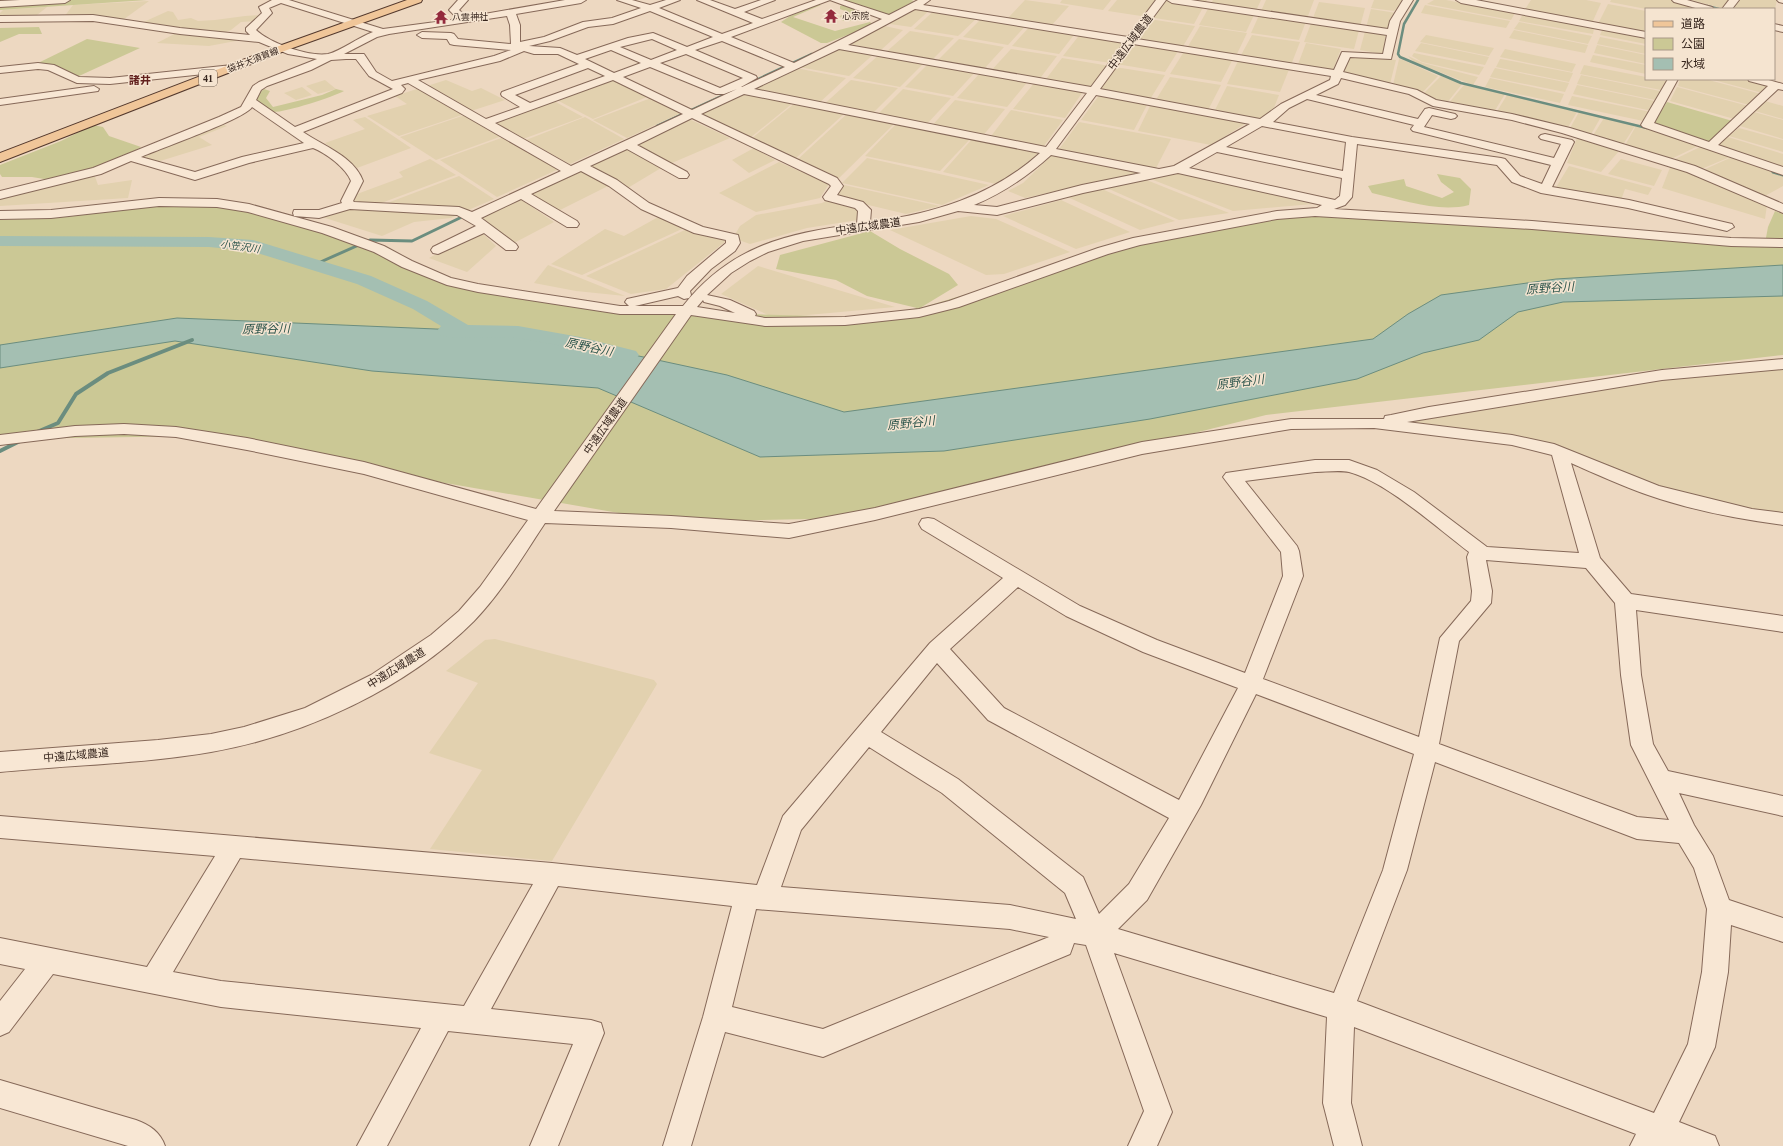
<svg xmlns="http://www.w3.org/2000/svg" width="1783" height="1146" viewBox="0 0 1783 1146" font-family="'Times New Roman','Noto Sans JP',serif">
<style>
.farmland{fill:#e2d1af}
.green{fill:#cbc895}
.water{fill:#a4bfb2;stroke:#6b8d7f}
.lines{fill:none;stroke-linecap:round;stroke-linejoin:round}
.stream-far2{stroke:#6b8d7f;stroke-width:2.5}
.stream-far1{stroke:#6b8d7f;stroke-width:3}
.stream{stroke:#6b8d7f;stroke-width:4}
.river{fill:#a4bfb2;fill-rule:evenodd}
.minor-casing{stroke:#866959;stroke-width:2}
.major-casing{stroke:#54392d;stroke-width:2}
.minor{fill:#f8e7d4;fill-rule:evenodd}
.major{fill:#f0c699;fill-rule:evenodd}
.labels{text-anchor:middle;stroke-width:3;stroke-linejoin:round;paint-order:stroke}
.far-poi-label{font-size:9px;fill:#36251d;stroke:#f5e4d0;text-anchor:start}
.far-street-label{font-size:9px;fill:#36251d;stroke:#f5e4d0}
.shield{fill:#f5e4d0;stroke:#6f5e53;stroke-width:1}
.shield-label{font-size:10px;font-weight:bold;fill:#36251d}
.far-water-label{font-size:10px;font-style:italic;fill:#2d554c;stroke:#f5e4d0}
.street-label{font-size:11px;fill:#36251d;stroke:#f5e4d0}
.far-quarter-label{font-size:11px;font-weight:bold;fill:#62201d;stroke:#f5e4d0}
.water-label{font-size:12px;font-style:italic;fill:#2d554c;stroke:#f5e4d0}
</style>
<rect width="100%" height="100%" fill="#edd8c1"/>
<g class="farmland">
<path d="M1025,0L1069,6L1051,26L1028,23L1008,45L963,37L984,16L1007,19Z"/>
<path d="M1062,0H1111L1103,10L1060,3Z"/>
<path d="M1117,0H1207L1194,24L1108,11Z"/>
<path d="M1213,0H1261L1246,32L1199,25Z"/>
<path d="M1266,0H1314L1299,40L1251,33Z"/>
<path d="M1374,0H1405L1394,11L1371,8Z"/>
<path d="M1434,0H1446L1515,13L1511,20L1427,4Z"/>
<path d="M1531,0H1586L1601,3L1592,23L1524,11Z"/>
<path d="M1611,0H1674L1708,9H1646L1610,2Z"/>
<path d="M1691,0H1777L1774,13V9H1725Z"/>
<path d="M149,1L120,22L64,17L73,5Z"/>
<path d="M1319,2L1365,8L1354,49L1304,42Z"/>
<path d="M1608,4L1646,11V34L1597,26Z"/>
<path d="M1425,5L1510,21L1506,28L1421,13Z"/>
<path d="M915,6L933,7L911,27L883,23Z"/>
<path d="M47,7L32,19H0V13L3,10Z"/>
<path d="M937,8L980,15L958,36L914,29Z"/>
<path d="M1371,9L1396,13L1386,33L1383,54L1360,50Z"/>
<path d="M168,11L173,12L178,20L191,18L198,21L215,20L245,16L262,15L257,21L241,22L231,30L221,34L137,25Z"/>
<path d="M1523,14L1594,28L1593,34L1519,21Z"/>
<path d="M1149,19L1195,26L1182,48L1134,40Z"/>
<path d="M1519,22L1592,36L1588,44L1514,29Z"/>
<path d="M1032,24L1077,31L1059,54L1012,46Z"/>
<path d="M880,25L903,30L881,50L844,43Z"/>
<path d="M1200,26L1247,33L1236,56L1187,48Z"/>
<path d="M1603,28L1646,36V44L1600,35Z"/>
<path d="M1514,30L1588,45L1585,53L1509,38Z"/>
<path d="M180,31L241,40L209,46L157,43Z"/>
<path d="M910,31L954,38L931,61L885,53Z"/>
<path d="M1081,33L1127,40L1111,63L1063,56Z"/>
<path d="M1252,35L1300,42L1291,65L1240,57Z"/>
<path d="M1426,35L1494,48L1489,56L1420,42Z"/>
<path d="M1600,37L1646,46V54L1597,44Z"/>
<path d="M959,39L1004,47L983,70L936,62Z"/>
<path d="M1132,41L1180,48L1165,72L1116,64Z"/>
<path d="M1306,43L1341,49L1332,72L1297,67Z"/>
<path d="M1421,43L1489,57L1485,65L1415,51Z"/>
<path d="M832,45L876,52L849,76L793,66Z"/>
<path d="M1597,45L1646,55V64L1594,53Z"/>
<path d="M1011,49L1057,56L1038,81L989,73Z"/>
<path d="M1505,49L1576,64L1572,72L1500,57Z"/>
<path d="M1185,50L1234,57L1221,82L1170,74Z"/>
<path d="M1414,53L1484,67L1479,75L1422,62L1412,56Z"/>
<path d="M880,54L925,62L900,87L853,78Z"/>
<path d="M1348,54L1396,60L1390,84L1340,73Z"/>
<path d="M1593,55L1646,65V74L1590,62Z"/>
<path d="M1408,56L1423,63L1478,77L1473,85L1414,62Z"/>
<path d="M1062,58L1110,66L1092,92L1084,90L1065,118L1013,109L1035,82L1043,83Z"/>
<path d="M1239,59L1290,67L1280,92L1227,84Z"/>
<path d="M1399,59L1403,60L1438,76L1421,94L1393,85Z"/>
<path d="M1500,59H1501L1573,73L1569,82L1496,67Z"/>
<path d="M930,62L977,70L953,96L905,87Z"/>
<path d="M1584,65L1646,77V79L1668,81L1661,90L1580,74Z"/>
<path d="M791,67L846,78L817,105L748,92Z"/>
<path d="M1115,67L1165,75L1149,101L1098,92Z"/>
<path d="M1495,68L1569,83L1565,92L1490,77Z"/>
<path d="M981,72L1029,80L1007,107L957,98Z"/>
<path d="M1581,75L1660,91L1655,100L1577,84Z"/>
<path d="M1441,76L1462,84L1446,104L1434,102L1422,95Z"/>
<path d="M1170,77L1221,85L1207,112L1154,103Z"/>
<path d="M1490,78L1564,94L1560,103L1485,87Z"/>
<path d="M1680,79H1705L1765,95L1753,106L1678,86Z"/>
<path d="M1710,79H1753L1776,85L1766,94Z"/>
<path d="M325,80L336,89L318,94L306,86Z"/>
<path d="M446,80L472,91L481,88L505,100L471,111L427,86Z"/>
<path d="M613,80L647,97L593,119L555,99Z"/>
<path d="M851,80L898,88L870,116L821,107Z"/>
<path d="M1464,85L1505,94L1494,112L1448,104Z"/>
<path d="M1577,85L1655,101L1652,111L1573,94Z"/>
<path d="M1227,86L1279,95L1268,123L1213,114Z"/>
<path d="M302,87L312,95L296,100L284,93Z"/>
<path d="M1677,87L1752,107L1738,120L1670,101Z"/>
<path d="M420,88L465,114L399,136L367,116L407,104L395,96Z"/>
<path d="M903,89L951,98L925,126L875,117Z"/>
<path d="M745,92L793,103L750,138L695,114Z"/>
<path d="M1100,94L1148,103L1134,130L1081,120Z"/>
<path d="M1507,95L1577,112L1567,129L1496,113Z"/>
<path d="M1572,96L1651,112L1648,122L1568,105Z"/>
<path d="M651,98L681,113L627,138L593,120Z"/>
<path d="M552,100L583,117L523,139L490,122Z"/>
<path d="M955,100L1005,109L981,138L930,128Z"/>
<path d="M1765,101L1783,106V119L1755,111Z"/>
<path d="M795,103L845,113L795,159L751,139Z"/>
<path d="M1151,104L1248,122L1211,145L1138,131Z"/>
<path d="M1011,110L1063,120L1041,150L988,140Z"/>
<path d="M1579,112L1601,117L1590,136L1569,130Z"/>
<path d="M1754,112L1783,120V139L1740,126Z"/>
<path d="M848,113L895,123L837,180L797,160Z"/>
<path d="M465,115L502,136L436,160L400,137Z"/>
<path d="M365,117L411,148L357,168L325,143L365,129L353,120Z"/>
<path d="M585,117L624,139L570,164L526,140Z"/>
<path d="M1604,118L1635,126L1622,146L1592,137Z"/>
<path d="M689,119L730,138L672,163L634,144Z"/>
<path d="M1079,122L1171,139L1154,172L1057,152Z"/>
<path d="M218,123L227,126L199,137L212,145L157,162L136,156Z"/>
<path d="M897,123L971,138L940,171L865,156Z"/>
<path d="M1636,126L1666,135L1698,146L1669,160L1624,147Z"/>
<path d="M1739,128L1783,140V152L1729,136Z"/>
<path d="M504,137L559,169L497,197L440,160Z"/>
<path d="M1728,137L1783,154V170L1716,146Z"/>
<path d="M973,138L1040,151L1018,171L996,184L943,172Z"/>
<path d="M1577,138L1619,151L1601,172L1567,163Z"/>
<path d="M626,147L661,168L626,189L588,166Z"/>
<path d="M1700,147L1730,157L1699,170L1671,161Z"/>
<path d="M754,148L775,160L749,173L732,160Z"/>
<path d="M1052,155L1143,172L1025,198L1008,191L1023,183Z"/>
<path d="M1732,157L1783,176V186L1763,197L1701,171Z"/>
<path d="M867,158L989,185L942,205L842,183Z"/>
<path d="M430,159L456,175L376,205L357,204L354,201L357,194L403,177L399,172Z"/>
<path d="M1621,159L1662,170L1654,186L1608,174Z"/>
<path d="M779,162L829,184L820,198L756,212L719,193Z"/>
<path d="M1671,165L1767,205L1765,219L1662,188Z"/>
<path d="M1569,166L1652,188L1648,195L1625,189L1621,200L1555,189Z"/>
<path d="M580,170L608,186L556,212L528,194Z"/>
<path d="M1172,170L1312,204L1233,211L1143,176Z"/>
<path d="M94,174L98,185L132,180L128,198L0,206V198Z"/>
<path d="M459,176L494,199L466,211L382,205Z"/>
<path d="M1139,177L1229,213L1179,220L1100,185Z"/>
<path d="M844,185L940,206L906,214L835,197Z"/>
<path d="M1095,186L1175,221L1140,230L1061,194Z"/>
<path d="M519,198L554,222L512,244L479,217Z"/>
<path d="M832,198L857,204L864,219L807,228L750,244L733,238L740,226L756,215L822,203Z"/>
<path d="M1061,200L1130,232L1076,249L1003,216Z"/>
<path d="M350,205L459,214L451,218L414,222L382,236L322,217Z"/>
<path d="M660,216L684,228L582,275L551,264L605,229L624,236Z"/>
<path d="M971,216L996,219L1070,252L1004,274L986,275L890,230Z"/>
<path d="M687,229L726,241L666,289L631,294L586,276Z"/>
<path d="M480,231L496,246L467,272L429,258Z"/>
<path d="M548,265L625,296L576,291L534,283Z"/>
<path d="M758,266L895,307L775,318L721,294Z"/>
<path d="M1783,366V517L1737,512L1538,446L1398,419L1618,382Z"/>
<path d="M495,639L654,680L657,684L552,861L430,849L482,770L429,753L478,683L446,671L485,640Z"/>
</g>
<g class="green">
<path d="M67,0H147L0,10V4Z"/>
<path d="M843,0H911L914,1L889,15Z"/>
<path d="M819,4L821,5L793,17L835,31L870,22L873,25L827,43H821L781,22L790,16Z"/>
<path d="M845,4L867,13C860,20 853,21 843,21L840,16L848,12L840,9V6Z"/>
<path d="M39,27L42,34H19L0,42V28Z"/>
<path d="M87,39L140,48L79,76L34,65Z"/>
<path d="M264,89L270,91L266,98L273,107L322,95L336,89L344,91C333,97 284,113 272,112C264,111 256,105 256,96Z"/>
<path d="M1667,102L1736,122L1712,145L1652,125Z"/>
<path d="M93,125L103,127L109,136L141,147L125,156L81,172L50,180L32,177H2L0,174V165L61,141Z"/>
<path d="M1437,174L1460,178L1471,189L1469,205C1439,213 1403,200 1372,193L1368,186L1404,179L1406,186L1442,198L1454,192L1441,182Z"/>
<path d="M196,202L261,211L369,245L487,293L601,310L886,318L917,308L867,296L836,280L776,269L780,255L870,231L900,249L949,274L958,285L920,308L1069,264L1202,228L1322,212L1765,243L1768,227L1775,211L1783,214V355L1266,415L858,518L671,522L376,471L198,436L8,439L0,440V220L75,216L126,205Z"/>
</g>
<path class="water" d="M1783,265V296L1563,302L1518,312L1479,340L1423,353L1357,379L1150,419L944,451L760,457L598,388L372,371L175,341L0,368V345L177,318L483,331L569,341L727,375L844,412L1373,339L1408,314L1441,295L1556,279Z"/>
<g class="lines">
<g class="stream-far2">
<path d="M1418,0L1404,24L1398,54L1400,57L1461,83L1647,128"/>
<path d="M1707,6L1719,9"/>
<path d="M657,126L812,54"/>
</g>
<g class="stream-far1">
<path d="M1773,172L1783,175"/>
<path d="M316,264L370,240L412,241L466,215"/>
</g>
<g class="stream">
<path d="M37,432L58,423L76,394L108,373L192,340"/>
<path d="M0,451L20,441"/>
</g>
<path class="river" d="M0,236L209,237L253,240L371,276L427,301L468,325L518,326L580,337L636,351L639,355L636,359L629,361L580,349L518,338L447,337L440,335L437,331L441,326L413,309L357,284L251,251L209,247L0,246Z"/>
<defs>
<g id="minor">
<path d="M20,0H70L65,3L0,7V1Z"/>
<path d="M272,0H289L383,29L458,19L449,10L458,0H468L459,10L467,17L565,0H586L581,3L516,14L520,25V42L544,37L583,22L612,18L641,8L617,0H632L650,5L666,0H680L659,8L722,34L753,23L697,0H710L735,9L761,0H775L744,12L762,19L816,0H843L889,15L918,0H930L923,5L1128,37L1156,0H1166L1137,39L1334,70L1342,52L1383,54L1387,35L1172,3L1167,0H1191L1388,29L1390,21L1403,0H1413L1400,21L1391,59L1350,57L1343,72L1417,90L1436,100L1512,114L1570,128L1695,166L1783,204V213L1687,172L1562,133L1512,120L1433,106L1409,94L1341,78L1338,84L1316,95L1418,119L1425,109L1429,108L1455,114L1457,116L1455,118L1451,119L1432,115L1424,127L1554,158L1561,144L1541,139L1539,137L1541,135L1545,134L1572,140L1574,142L1552,187L1629,200L1732,224L1734,227L1727,231L1628,208L1541,193L1512,182L1497,165L1357,144L1352,197L1345,205L1334,209L1532,221L1731,238L1783,239V247L1731,246L1532,229L1315,216L1277,219L1140,245L1108,254L959,307L919,317L845,325L765,326L691,315L554,511L671,516L789,524L875,508L1142,442L1291,419H1384L1385,416L1391,415L1429,407L1662,370L1783,359V369L1662,380L1407,422L1512,435L1554,444L1659,486L1752,509L1783,513V525C1738,519 1691,510 1648,495C1622,486 1596,474 1571,463L1600,558L1631,594L1783,616V632L1636,610L1641,675L1653,744L1668,771L1783,796V816L1679,793L1694,825L1713,856L1729,900L1783,918V942L1731,925L1728,972L1715,1047L1679,1122L1715,1136L1719,1146H1630L1636,1134L1354,1027L1351,1103L1362,1146H1334L1323,1103L1327,1017L1114,953L1172,1112L1157,1146H1128L1144,1111L1086,945L1074,943L1070,954L823,1057L725,1032L691,1146H663L703,1017L732,906L558,886L491,1009L591,1020L601,1023L604,1033L558,1146H530L573,1044L448,1031L387,1146H357L421,1028L221,1007L53,974L9,1032L0,1036V1001L25,969L0,964V938L147,967L215,856L0,838V816L552,863L757,885L783,816L930,643L1003,578L922,529L919,524L922,519L928,518L934,519L1080,606L1157,640L1245,673L1283,576L1281,552L1226,481L1223,477L1226,473L1315,460H1349L1377,470L1414,492L1487,547L1579,553L1552,455L1512,445L1374,428L1291,429L1142,454L875,520L789,538L671,528L545,523C523,556 502,592 474,621C407,688 304,736 211,752C142,764 70,765 0,772V752L158,740L211,734L244,727L305,708L371,675L431,635L459,611L480,587L528,520L364,474L247,450L176,437L124,434L75,436L0,445V435L75,426L124,424L176,427L247,438L364,462L536,509L676,314H620L478,292L447,285L402,267L374,252L322,233L248,212L217,207L159,206L51,218L0,219V211L51,210L159,198L217,199L249,204L332,227L384,246L412,261L451,278L478,284L620,306H629L625,302L627,299L678,288L687,276L726,243V240L694,233L641,209L609,186L581,171L531,194L577,221L579,224L577,227H567L521,199L481,218L516,244L518,247L516,250H506L484,233L438,254L433,253L431,250L433,247L476,226L457,215L350,209L319,218L294,216L293,213L294,210H319L342,203L341,201L351,181C346,168 326,153 313,148L249,163L195,180L131,161L101,174L0,199V191L93,168L219,117L241,107L253,86L259,82L317,59L288,54L259,42L180,34L93,21L0,22V16L93,15L180,28L250,35L246,31V28L262,13L259,7ZM830,0L882,19L794,63L731,37ZM281,3L373,32C359,37 341,51 328,54C308,57 270,43 256,30L272,13L269,8ZM915,9L1124,43L1091,87L848,45ZM650,11L713,37L687,47L653,33L628,38L577,55L560,48L529,46L550,41L588,27L613,24ZM507,16L510,25L511,44L458,39L454,34L451,33L422,32L417,35L422,38L447,39L450,44L454,45L511,50L494,56L392,81L376,72L364,54H344L377,37L389,34ZM652,39L677,50L651,60L620,47ZM722,41L785,67L742,87H741L757,78L756,76L695,50ZM1133,44L1331,76L1330,80L1281,104L1260,119L1100,89ZM839,49L1087,93L1046,147L754,89ZM611,50L641,63L614,73L585,59ZM524,51L534,54H558L579,64L502,92L501,94L502,96L520,107L486,119L418,80L500,61ZM686,54L743,78L720,88L660,63ZM346,59H356L369,76L393,89L295,127L256,100L261,90L267,86L311,70L331,60ZM650,67L716,94H724L737,89L692,110L623,77ZM588,68L605,76L530,103L515,95ZM613,80L683,114L571,166L495,123ZM408,83L561,171L472,212L459,207L354,202L353,201L363,181C354,156 323,146 303,132L402,93L405,89L401,85ZM744,94L1040,153C992,196 933,214 870,222L871,210L863,202L837,195L843,186L837,178L701,114ZM1096,95L1250,124L1174,166L1159,169L1056,149ZM1307,99L1414,125L1411,129L1413,131L1551,165L1542,184L1520,176L1505,159L1501,158L1352,137L1273,122L1289,108ZM252,107L304,143L242,157L195,172L141,157C159,149 245,119 252,107ZM692,118L829,184L831,186L823,197L825,200L855,208L858,211L857,224C784,234 731,246 683,306H635L678,296L684,299L689,298L691,295L690,291L711,269L735,251L740,243L738,235L703,227L649,203L617,180L590,166L627,149L679,178H687L689,175L687,172L637,145ZM1262,126L1346,142L1343,171L1226,147ZM1217,152L1342,178L1340,196L1335,200L1189,168ZM1051,155L1141,173L1082,185L997,207L974,205C1003,193 1028,176 1051,155ZM1178,173L1322,205L1317,208L1277,211L1133,238L1098,248L949,301L919,309L845,317L765,318L755,316L756,314L754,311L730,300L707,295L731,273L750,261L768,252L803,241L919,222L958,211L997,215L1083,193ZM703,300L704,302L720,306L735,313L697,307ZM1315,472C1325,472 1339,470 1349,472C1387,482 1437,528 1469,552L1467,557L1472,591L1471,601L1440,638L1419,737L1263,679L1303,576L1299,551L1297,546L1245,481ZM1486,560L1586,568L1615,603L1621,675L1631,745L1669,820L1637,817L1439,744L1459,641L1491,603L1492,591ZM1018,587L1066,616L1143,652L1238,688L1179,800L1004,708L950,649ZM937,663L988,720L1169,818L1129,884L1099,914L1083,877L958,779L881,732ZM1256,694L1414,754L1383,870L1334,993L1118,929L1147,900L1201,805ZM869,747L942,793L1065,893L1076,919L1010,905L781,887L801,830ZM1435,762L1637,839L1679,843L1694,868L1707,909L1702,972L1688,1044L1654,1113L1357,1001L1407,870ZM240,858L533,884L464,1006L221,981L173,972ZM756,909L1010,929L1049,937L823,1029L732,1007Z"/>
<path d="M1456,0H1476L1646,32V38L1461,3Z"/>
<path d="M1672,0H1687L1712,7L1714,9H1699L1674,2Z"/>
<path d="M1729,0H1739L1732,9H1722Z"/>
<path d="M1777,0H1783V3L1779,2Z"/>
<path d="M1774,24L1783,26V32L1774,30Z"/>
<path d="M38,63L54,65L79,77L110,78L232,65L237,68L232,71L110,84L77,83L48,70L38,69L0,73V67Z"/>
<path d="M1668,79H1678L1654,123L1709,142L1768,86L1749,81L1748,79H1765L1783,84V90L1778,89L1718,145L1783,167V175L1643,127L1641,125Z"/>
<path d="M94,86L99,89L98,91L0,105V99Z"/>
<path d="M0,1080L136,1120C150,1125 160,1132 165,1146H128L0,1108Z"/>
</g>
<path id="major" d="M407,0H422L421,2L287,50L0,162V153L279,46Z"/>
</defs>
<use href="#minor" class="minor-casing"/>
<use href="#major" class="major-casing"/>
<use href="#minor" class="minor"/>
<use href="#major" class="major"/>
</g>
<defs>
<symbol id="temple-bare" viewBox="-9 -9 18 18"><path d="M0-6L5-2H3V0L6.5 2.5H4V6H1.5V3h-3V6H-4V2.5H-6.5L-3 0V-2H-5Z" fill="#942a3d" stroke="#f5e4d0" stroke-width="2.5" paint-order="stroke"/></symbol>
</defs>
<g fill-rule="evenodd">
<use href="#temple-bare" x="821" y="6" width="20" height="20"/>
<use href="#temple-bare" x="431" y="7" width="20" height="20"/>
</g>
<g class="labels">
<g class="far-poi-label">
<text x="842" y="19">心宗院</text>
<text x="452" y="20">八雲神社</text>
</g>
<g class="far-street-label">
<text transform="translate(253 60) rotate(-21)" y="3">袋井大須賀線</text>
</g>
<rect class="shield" x="199" y="70" width="18" height="16" rx="3"/>
<g class="shield-label">
<text x="208" y="82">41</text>
</g>
<g class="far-water-label">
<text transform="translate(240 246) rotate(8)" y="4">小笠沢川</text>
</g>
<g class="street-label">
<text transform="translate(1130 42) rotate(-53)" y="4">中遠広域農道</text>
<text transform="translate(868 226) rotate(-8)" y="4">中遠広域農道</text>
<text transform="translate(605 426) rotate(-55)" y="4">中遠広域農道</text>
<text transform="translate(396 668) rotate(-32)" y="4">中遠広域農道</text>
<text transform="translate(76 755) rotate(-5)" y="4">中遠広域農道</text>
</g>
<g class="far-quarter-label">
<text x="140" y="84">諸井</text>
</g>
<g class="water-label">
<text transform="translate(1550 288) rotate(-4)" y="4">原野谷川</text>
<text transform="translate(266 329) rotate(-1)" y="4">原野谷川</text>
<text transform="translate(589 347) rotate(12)" y="4">原野谷川</text>
<text transform="translate(1240 382) rotate(-7)" y="4">原野谷川</text>
<text transform="translate(911 423) rotate(-6)" y="4">原野谷川</text>
</g>
</g>
<rect x="1645" y="8" width="130" height="72" fill="#f5e4d0" stroke="#a99888"/>
<rect x="1653" y="21" width="20" height="6" fill="#f0c699" stroke="#a99888"/>
<text x="1681" y="28" font-size="12" fill="#36251d">道路</text>
<rect x="1653" y="38" width="20" height="12" fill="#cbc895" stroke="#a99888"/>
<text x="1681" y="48" font-size="12" fill="#36251d">公園</text>
<rect x="1653" y="58" width="20" height="12" fill="#a4bfb2" stroke="#a99888"/>
<text x="1681" y="68" font-size="12" fill="#36251d">水域</text>
</svg>
